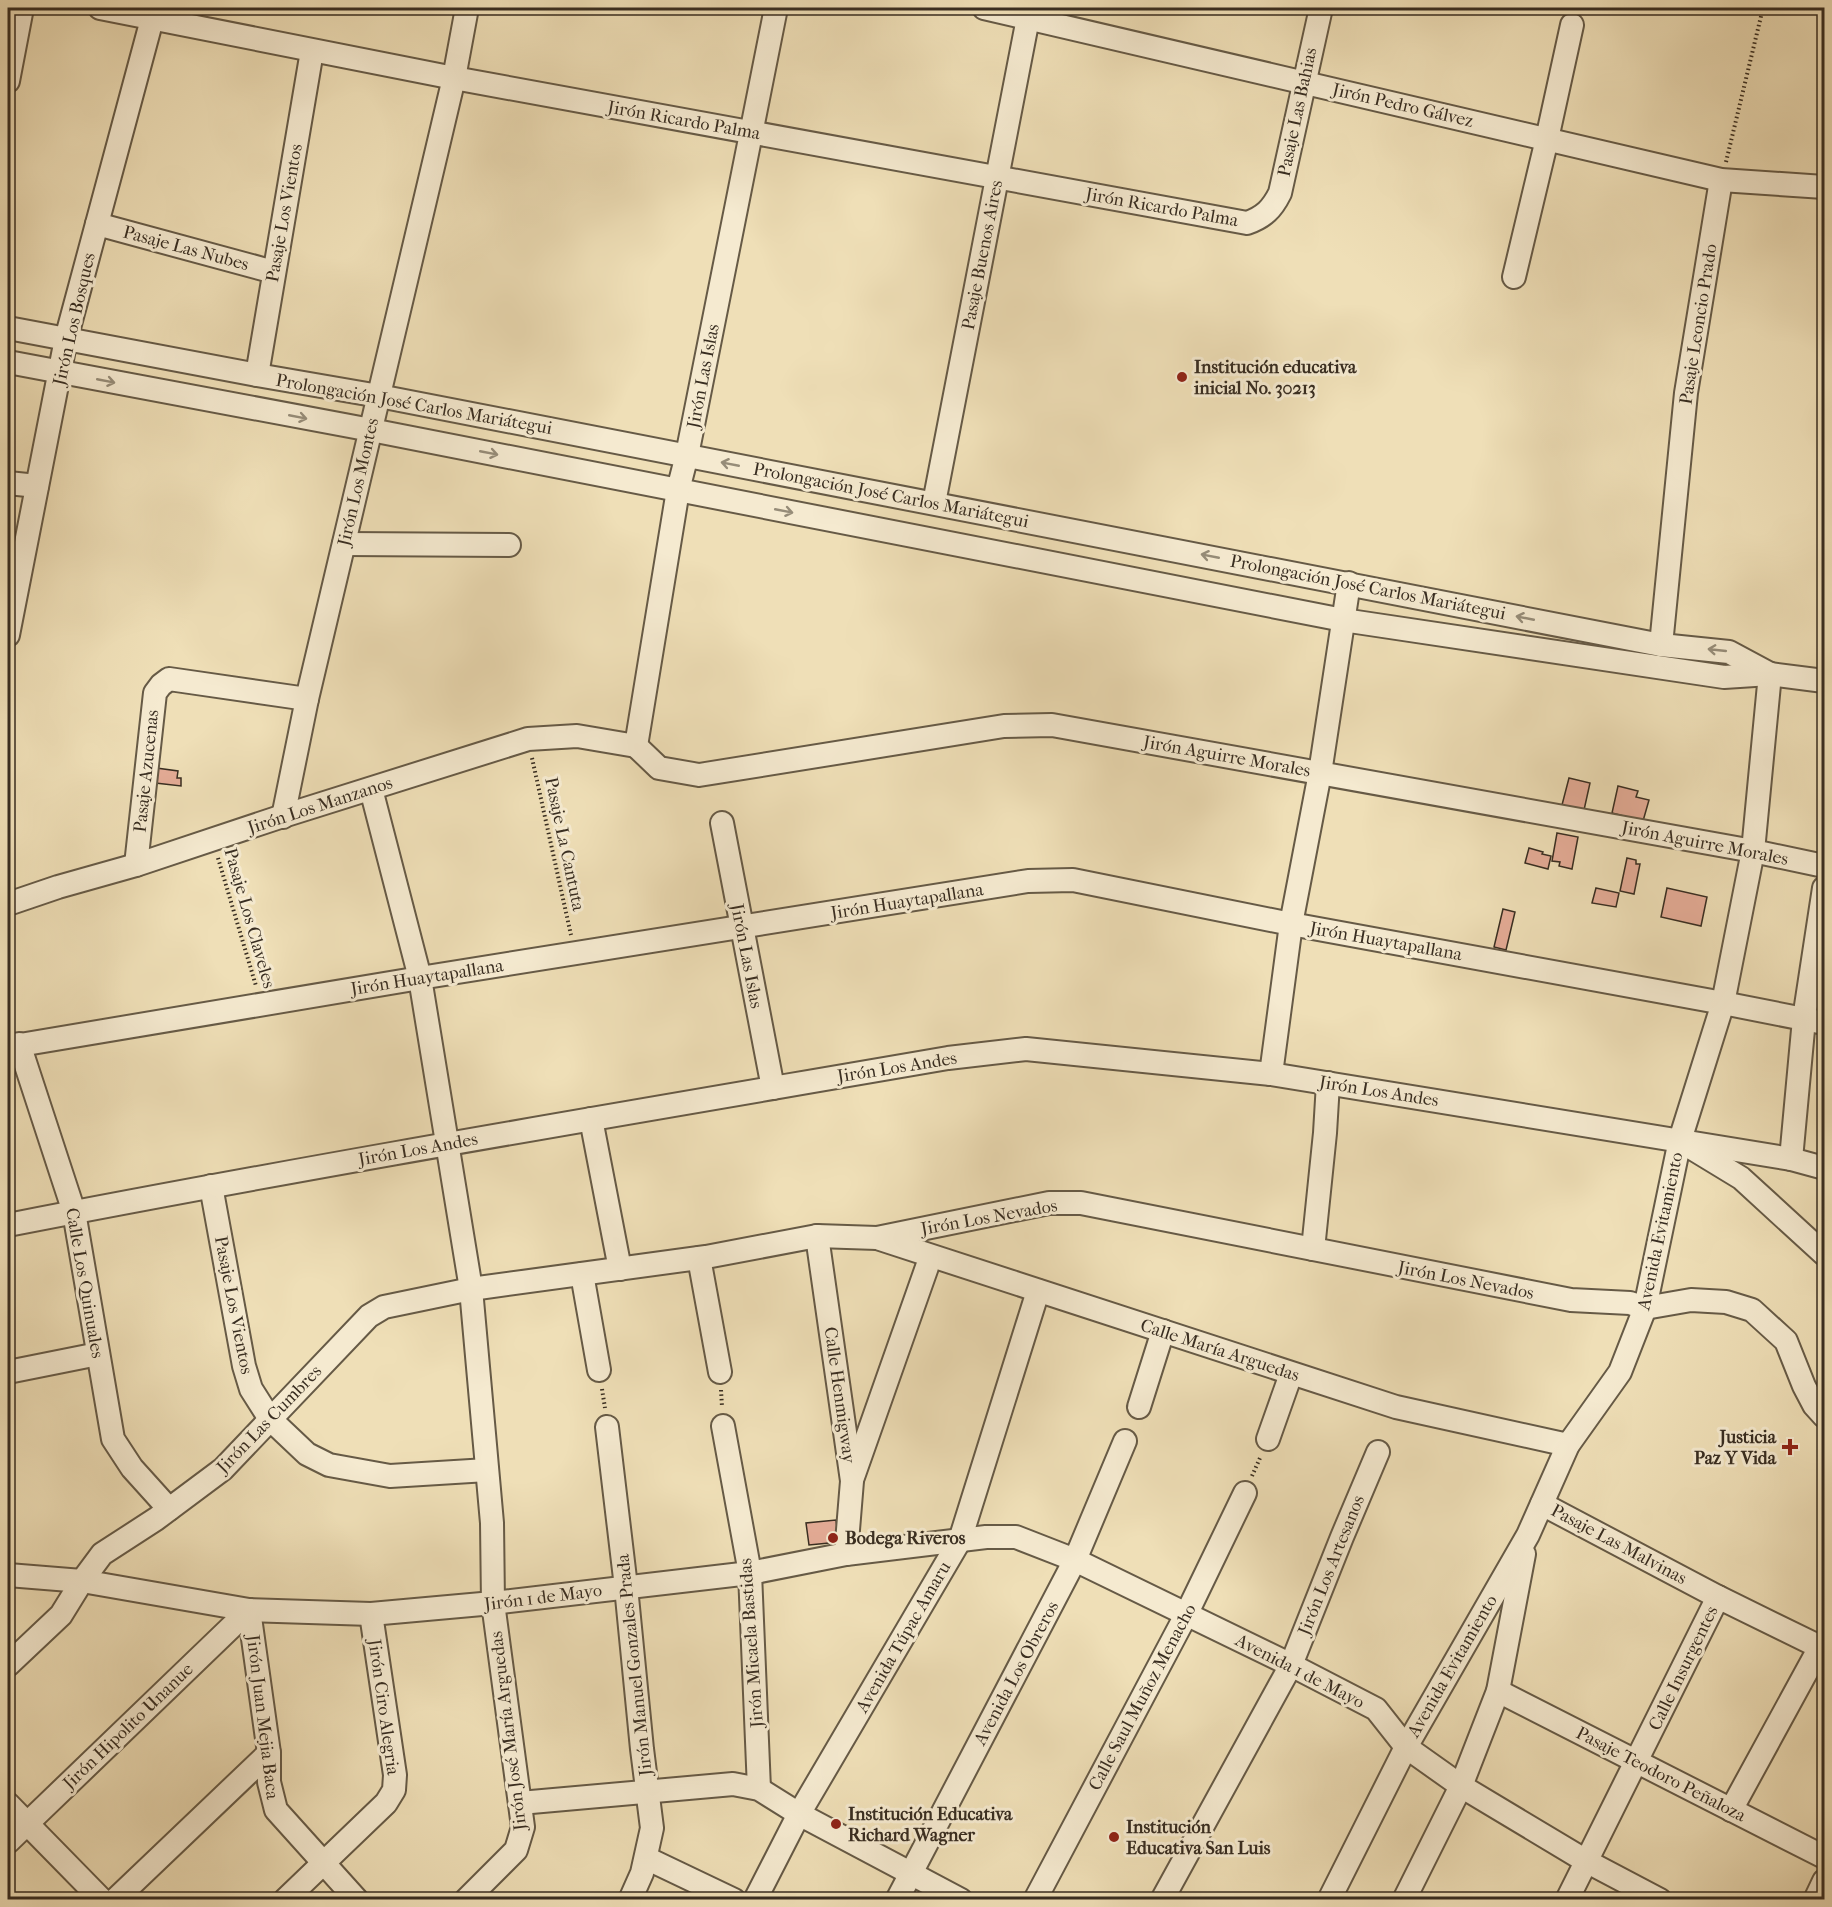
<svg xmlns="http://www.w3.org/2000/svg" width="1832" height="1907" viewBox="0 0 1832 1907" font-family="'IM FELL French Canon',serif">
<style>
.building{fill:#e5ac97;stroke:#382d21;stroke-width:1.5}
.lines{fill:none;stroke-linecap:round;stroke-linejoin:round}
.minor-casing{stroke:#665a46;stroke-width:26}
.path{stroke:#382d21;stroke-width:4;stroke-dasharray:1.5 3;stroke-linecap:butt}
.minor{stroke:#f5ead0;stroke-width:22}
.oneway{stroke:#968c78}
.poi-dot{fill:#8f2418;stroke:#f5ead0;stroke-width:2}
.labels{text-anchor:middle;stroke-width:6;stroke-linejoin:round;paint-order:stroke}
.street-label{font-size:18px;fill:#382d21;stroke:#f5ead0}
.poi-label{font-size:18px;font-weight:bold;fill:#382d21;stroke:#f5ead0;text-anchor:start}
</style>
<rect width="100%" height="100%" fill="#efdfb7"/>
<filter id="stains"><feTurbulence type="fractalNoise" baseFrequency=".00333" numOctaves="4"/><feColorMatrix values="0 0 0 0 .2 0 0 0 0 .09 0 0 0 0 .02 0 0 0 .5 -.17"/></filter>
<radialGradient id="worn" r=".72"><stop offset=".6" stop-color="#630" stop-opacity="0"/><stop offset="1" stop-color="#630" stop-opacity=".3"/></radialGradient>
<g class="building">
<path d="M149,767L178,771L177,778H181V786L147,782Z"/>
<path d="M1569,778L1590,783L1584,810L1562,805Z"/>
<path d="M1618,786L1638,791L1636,797L1649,800L1643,821L1612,813Z"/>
<path d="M1557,833L1578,837L1572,869L1559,866L1560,862L1552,861Z"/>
<path d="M1529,848L1543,852L1542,854L1551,856L1548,869L1525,863Z"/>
<path d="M1627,858L1636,860V864H1640L1634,894L1620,891Z"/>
<path d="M1596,888L1619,893L1616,907L1592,903Z"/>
<path d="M1667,888L1707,897L1701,926L1661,917Z"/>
<path d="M1503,909L1515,912L1506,950L1494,947Z"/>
<path d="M836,1520L839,1542L809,1545L806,1523Z"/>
</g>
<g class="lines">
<defs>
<g id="minor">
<path d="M100,8L454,78L1247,223C1264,217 1272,209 1280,193L1321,8"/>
<path d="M984,8L1721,180L1824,187"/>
<path d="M8,81L22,8"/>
<path d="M97,224L274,272"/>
<path d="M1514,277L1547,139L1572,25"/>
<path d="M8,328L257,375L379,396L1661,645L1729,652L1770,674"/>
<path d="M8,362L371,430L1343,620L1724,677L1770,674L1824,681"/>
<path d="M257,375L312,51"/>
<path d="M8,483L37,486"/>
<path d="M934,503L1030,8"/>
<path d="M344,544L509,545"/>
<path d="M8,635L66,339L155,8"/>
<path d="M1661,645L1686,393L1721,180"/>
<path d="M636,746L659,768L699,775L1004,726L1052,725L1753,851L1824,866"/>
<path d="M636,746L678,490L687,455L776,8"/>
<path d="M371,789L420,978L471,1289L492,1523L493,1603L523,1827L516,1850L466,1900"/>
<path d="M283,817L307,699L454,78L467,8"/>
<path d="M722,823L773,1088"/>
<path d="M136,865L155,693L161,685L169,679L307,699"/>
<path d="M8,904L58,887L136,865L280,817L528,739L577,736L636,746"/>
<path d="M19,1044L74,1212L113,1439L132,1468L169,1509"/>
<path d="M8,1047L420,978L1028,881L1073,880L1291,924L1723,1003L1824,1023"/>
<path d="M1271,1074L1291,924L1320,773L1349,583"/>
<path d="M591,1119L620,1269"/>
<path d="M1690,1147L1741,1178L1824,1254"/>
<path d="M1791,1159L1804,1019L1824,888"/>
<path d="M211,1186L244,1366L251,1389L270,1419L307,1454L329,1465L390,1476L487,1470"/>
<path d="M8,1225C320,1164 634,1112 948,1058L1026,1049L1271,1074L1791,1159L1824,1168"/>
<path d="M817,1236L852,1481L846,1554"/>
<path d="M880,1239L1396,1407L1568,1445"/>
<path d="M1313,1249L1325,1133L1328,1083"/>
<path d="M699,1258L720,1372"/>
<path d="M582,1274L599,1370"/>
<path d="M8,1372L98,1354"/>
<path d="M1139,1407L1163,1331"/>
<path d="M723,1426L750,1573L759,1789"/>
<path d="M607,1427L626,1587L642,1749L652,1828L642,1873L630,1900"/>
<path d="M1268,1439L1291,1374"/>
<path d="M853,1477L927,1267"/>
<path d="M1542,1504L1718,1597L1824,1649"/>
<path d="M8,1575L82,1581L249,1610L371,1614L493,1603L750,1573L846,1554L986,1537H1016L1075,1560L1291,1665L1376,1709L1406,1747L1461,1786L1586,1861L1660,1900"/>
<path d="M249,1610L269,1753V1782L276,1810L357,1900"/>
<path d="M8,1665L61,1615L82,1581L102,1554L156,1519L223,1469L369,1316L384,1307L471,1289L706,1257L817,1236L877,1238L1049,1203H1081L1571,1300L1630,1303L1645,1308L1691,1300L1726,1302L1752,1310L1786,1341L1804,1386L1814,1405L1824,1416"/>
<path d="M1498,1691L1824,1857"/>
<path d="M520,1803L733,1784L759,1789L799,1814L961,1900"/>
<path d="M8,1804L102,1900"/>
<path d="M1731,1810L1820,1647"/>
<path d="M8,1842L249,1610"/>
<path d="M646,1858L734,1900"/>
<path d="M115,1900L269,1753"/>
<path d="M285,1900L386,1803L394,1790L395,1775L371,1614"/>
<path d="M755,1900L799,1814L960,1540L1038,1291"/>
<path d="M897,1900L1075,1560L1125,1441"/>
<path d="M1035,1900L1186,1615L1245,1493"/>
<path d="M1162,1900L1291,1665L1342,1537L1378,1452"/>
<path d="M1329,1900L1406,1747L1528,1535L1568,1445L1620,1372L1645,1308L1680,1140L1723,1003L1753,851L1770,674"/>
<path d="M1404,1900L1461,1786L1498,1691L1524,1554"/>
<path d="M1567,1900L1718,1597"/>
<path d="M1815,1900L1824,1881"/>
</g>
</defs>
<use href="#minor" class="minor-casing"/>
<g class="path">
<path d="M1726,162L1763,8"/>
<path d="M532,758L571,935"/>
<path d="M218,858L256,986"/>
<path d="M602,1389L605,1408"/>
<path d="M721,1390L722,1407"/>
<path d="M1252,1476L1260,1458"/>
</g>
<use href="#minor" class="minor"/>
</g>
<defs><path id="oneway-shaft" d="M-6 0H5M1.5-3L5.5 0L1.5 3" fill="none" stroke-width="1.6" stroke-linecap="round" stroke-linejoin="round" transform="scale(1.5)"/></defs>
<g class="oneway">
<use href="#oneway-shaft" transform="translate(106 381) rotate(11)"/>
<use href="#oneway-shaft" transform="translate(298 417) rotate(11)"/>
<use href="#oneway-shaft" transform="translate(489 453) rotate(11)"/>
<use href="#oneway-shaft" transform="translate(730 464) rotate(-169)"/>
<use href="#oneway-shaft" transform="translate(784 511) rotate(11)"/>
<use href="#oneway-shaft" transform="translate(1210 556) rotate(-169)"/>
<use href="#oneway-shaft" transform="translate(1525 618) rotate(-169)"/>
<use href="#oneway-shaft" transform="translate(1717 650) rotate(-174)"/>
</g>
<g class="poi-dot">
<circle cx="1182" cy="377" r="6"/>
<path d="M1787 1438h6v6h6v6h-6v6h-6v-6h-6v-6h6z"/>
<circle cx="833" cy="1538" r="6"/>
<circle cx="836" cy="1824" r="6"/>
<circle cx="1114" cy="1837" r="6"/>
</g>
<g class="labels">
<g class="street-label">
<text transform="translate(1403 105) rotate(13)" y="6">Jirón Pedro Gálvez</text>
<text transform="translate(1297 112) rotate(-78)" y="6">Pasaje Las Bahias</text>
<text transform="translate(684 120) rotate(10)" y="6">Jirón Ricardo Palma</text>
<text transform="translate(1162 207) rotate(10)" y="6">Jirón Ricardo Palma</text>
<text transform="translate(284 213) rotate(-80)" y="6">Pasaje Los Vientos</text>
<text transform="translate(186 248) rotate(15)" y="6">Pasaje Las Nubes</text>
<text transform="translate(982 255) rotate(-79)" y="6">Pasaje Buenos Aires</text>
<text transform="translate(74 319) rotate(-77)" y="6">Jirón Los Bosques</text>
<text transform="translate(1698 324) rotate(-81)" y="6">Pasaje Leoncio Prado</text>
<text transform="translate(703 376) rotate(-79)" y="6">Jirón Las Islas</text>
<text transform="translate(414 404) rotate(10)" y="6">Prolongación José Carlos Mariátegui</text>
<text transform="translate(358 482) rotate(-77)" y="6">Jirón Los Montes</text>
<text transform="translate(891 495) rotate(11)" y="6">Prolongación José Carlos Mariátegui</text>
<text transform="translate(1368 587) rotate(11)" y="6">Prolongación José Carlos Mariátegui</text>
<text transform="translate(1227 756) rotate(10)" y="6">Jirón Aguirre Morales</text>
<text transform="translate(146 771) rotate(-84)" y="6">Pasaje Azucenas</text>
<text transform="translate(320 805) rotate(-18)" y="6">Jirón Los Manzanos</text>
<text transform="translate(1705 843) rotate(11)" y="6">Jirón Aguirre Morales</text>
<text transform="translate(565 844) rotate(78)" y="6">Pasaje La Cantuta</text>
<text transform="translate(907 901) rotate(-9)" y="6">Jirón Huaytapallana</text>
<text transform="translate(250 918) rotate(74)" y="6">Pasaje Los Claveles</text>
<text transform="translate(1386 941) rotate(10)" y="6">Jirón Huaytapallana</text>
<text transform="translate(747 956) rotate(79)" y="6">Jirón Las Islas</text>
<text transform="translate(427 977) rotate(-9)" y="6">Jirón Huaytapallana</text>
<text transform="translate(897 1067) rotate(-9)" y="6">Jirón Los Andes</text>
<text transform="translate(1379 1091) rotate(9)" y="6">Jirón Los Andes</text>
<text transform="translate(418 1149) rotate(-10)" y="6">Jirón Los Andes</text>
<text transform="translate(989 1217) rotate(-10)" y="6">Jirón Los Nevados</text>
<text transform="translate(1660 1231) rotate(-78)" y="6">Avenida Evitamiento</text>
<text transform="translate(1466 1280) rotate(11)" y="6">Jirón Los Nevados</text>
<text transform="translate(85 1283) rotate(80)" y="6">Calle Los Quinuales</text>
<text transform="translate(234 1305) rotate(79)" y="6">Pasaje Los Vientos</text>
<text transform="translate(1220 1350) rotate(18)" y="6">Calle María Arguedas</text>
<text transform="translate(840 1395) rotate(82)" y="6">Calle Henmigway</text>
<text transform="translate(269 1419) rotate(-46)" y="6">Jirón Las Cumbres</text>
<text transform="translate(1619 1544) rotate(28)" y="6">Pasaje Las Malvinas</text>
<text transform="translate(1331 1565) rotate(-68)" y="6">Jirón Los Artesanos</text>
<text transform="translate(543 1597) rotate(-7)" y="6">Jirón 1 de Mayo</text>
<text transform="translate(903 1637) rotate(-60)" y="6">Avenida Túpac Amaru</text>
<text transform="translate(751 1643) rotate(-94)" y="6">Jirón Micaela Bastidas</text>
<text transform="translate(634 1665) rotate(-96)" y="6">Jirón Manuel Gonzales Prada</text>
<text transform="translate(1452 1666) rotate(-60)" y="6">Avenida Evitamiento</text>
<text transform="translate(1683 1668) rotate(-64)" y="6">Calle Insurgentes</text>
<text transform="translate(1300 1671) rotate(27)" y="6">Avenida 1 de Mayo</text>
<text transform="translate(1016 1673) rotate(-62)" y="6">Avenida Los Obreros</text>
<text transform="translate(1142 1697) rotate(-62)" y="6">Calle Saul Muñoz Menacho</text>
<text transform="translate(384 1707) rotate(82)" y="6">Jirón Ciro Alegria</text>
<text transform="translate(263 1717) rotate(83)" y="6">Jirón Juan Mejia Baca</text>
<text transform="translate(128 1726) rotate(-44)" y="6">Jirón Hipolito Unanue</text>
<text transform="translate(508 1731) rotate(-97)" y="6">Jirón José María Arguedas</text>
<text transform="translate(1661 1774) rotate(27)" y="6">Pasaje Teodoro Peñaloza</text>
</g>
<g class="poi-label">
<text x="1194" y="373">Institución educativa<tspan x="1194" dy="21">inicial No. 30213</tspan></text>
<text x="1776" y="1443" text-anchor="end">Justicia<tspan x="1776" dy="21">Paz Y Vida</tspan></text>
<text x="845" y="1544">Bodega Riveros</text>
<text x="848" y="1820">Institución Educativa<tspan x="848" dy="21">Richard Wagner</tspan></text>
<text x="1126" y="1833">Institución<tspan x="1126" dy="21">Educativa San Luis</tspan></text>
</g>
</g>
<rect width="1832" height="1907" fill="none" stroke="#efdfb7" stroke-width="30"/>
<rect x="9" y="9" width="1814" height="1889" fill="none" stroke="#382d21" stroke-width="3"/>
<rect x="15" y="15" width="1802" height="1877" fill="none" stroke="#382d21" stroke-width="1.5"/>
<rect width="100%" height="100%" filter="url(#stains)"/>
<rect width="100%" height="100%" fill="url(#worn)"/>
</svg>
